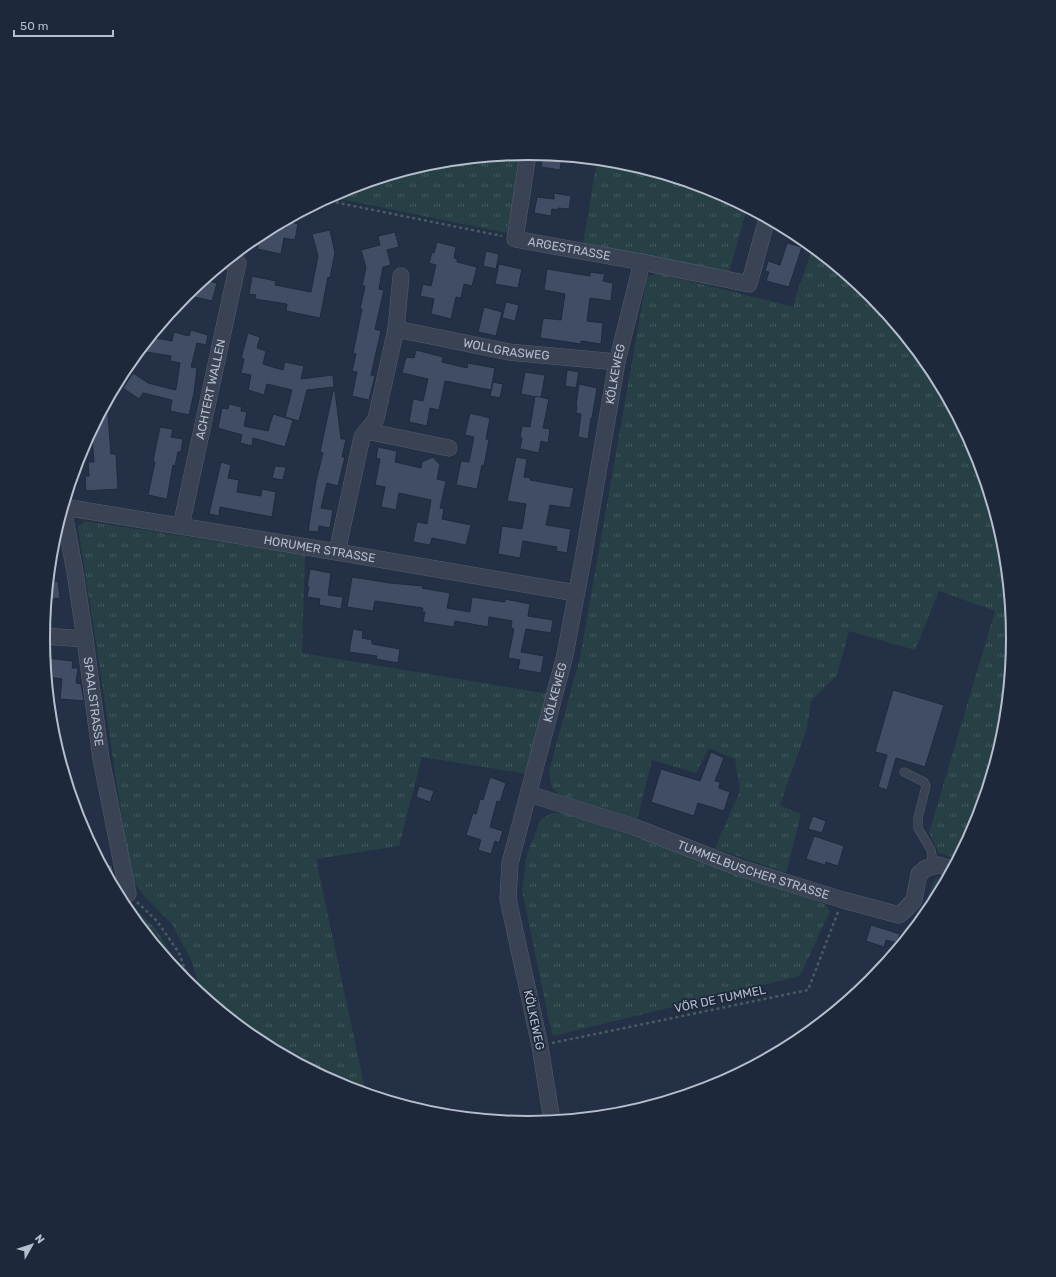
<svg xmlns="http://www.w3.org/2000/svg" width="1056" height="1277" viewBox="0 0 1056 1277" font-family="Rubik,sans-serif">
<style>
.grass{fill:url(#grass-tufts)}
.cemetery{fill:url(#cemetery-stones)}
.building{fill:#404d65;stroke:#1f2a3b}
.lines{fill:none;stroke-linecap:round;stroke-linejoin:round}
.lane-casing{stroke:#545e6e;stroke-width:9}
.street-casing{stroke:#545e6e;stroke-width:17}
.path{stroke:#455d62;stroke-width:2.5;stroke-dasharray:3 3;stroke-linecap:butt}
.lane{stroke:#394354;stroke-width:8}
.street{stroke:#394354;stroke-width:16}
.labels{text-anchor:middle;stroke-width:3.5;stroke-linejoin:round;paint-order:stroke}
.street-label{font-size:12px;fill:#b6bece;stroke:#1d283a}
.rim{fill:none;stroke:#b6bece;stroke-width:2}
</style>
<defs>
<pattern id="grass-tufts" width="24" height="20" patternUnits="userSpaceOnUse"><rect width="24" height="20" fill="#264046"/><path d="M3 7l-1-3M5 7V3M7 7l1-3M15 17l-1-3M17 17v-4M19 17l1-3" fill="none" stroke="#435a60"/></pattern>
<pattern id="cemetery-stones" width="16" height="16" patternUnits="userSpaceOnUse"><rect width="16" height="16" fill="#264046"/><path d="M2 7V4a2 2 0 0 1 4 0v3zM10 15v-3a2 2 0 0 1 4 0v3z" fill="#435a60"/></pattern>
</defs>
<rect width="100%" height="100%" fill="#243045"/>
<g class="grass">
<path d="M521,154L507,233L331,197L343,190L434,163Z"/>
<path d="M597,160L623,163L714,191L747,208L729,272L583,244Z"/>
<path d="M813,248L871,296L931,369L976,453L1004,544L1013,639L1004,733L976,824L957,859L939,853L929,833L995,611L939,591L915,650L849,631L837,675L811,701L807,728L780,805L801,814L786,873L715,848L740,791L735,759L709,748L696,773L652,760L637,821L560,795L552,788L549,771L580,657L647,277L657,273L794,307L795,298Z"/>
<path d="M85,521L305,555L302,653L549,694L527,774L422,757L399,846L316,859L366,1094L342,1086L258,1042L201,994L192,962L172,924L146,898L131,879L94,630L78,527Z"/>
<path d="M552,813H566L825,904L830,911L800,976L553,1036L549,1021L522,890L527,854L541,819Z"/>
<path d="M940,877L947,878L931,908L920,921L934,880Z"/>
<path d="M123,906L133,907L156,929L173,956L181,977Z"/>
</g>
<path class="cemetery" d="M535,1115L536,1123H528L502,1121Z"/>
<g class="building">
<path d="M543,155L562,157L560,170L541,167Z"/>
<path d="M554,193L571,196L569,209L558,208V210L552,209L551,216L534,213L537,197L554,199Z"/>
<path d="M288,221L298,224L295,240L284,238L281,254L257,249L260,234L276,226L286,228Z"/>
<path d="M330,230L335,253L330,278L328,277L320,318L286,311L287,304L255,299L256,295L249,294L252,276L276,281L275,285L311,292L318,256L312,234Z"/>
<path d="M395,232L399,247L387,250L391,265L383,267L379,289L384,290L375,329L381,331L371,375L375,376L369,400L352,396L357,372L352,371L356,354L353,353L362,309H360L365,286H362L366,268L361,250L380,245L378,236Z"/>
<path d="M437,242L456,247L454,258L457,259V262L477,267L472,286L464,284L461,298L456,297L451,319L431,314L434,299L420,296L423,284L431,286L436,265L429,263L432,252L434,253Z"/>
<path d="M787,243L802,247L789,287L766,281L769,272L765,271L768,261L780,265Z"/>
<path d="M486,251L499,254L496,269L483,266Z"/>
<path d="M499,264L522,269L518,288L495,284Z"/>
<path d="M547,269L590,276V272L605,274L603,281L613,283L611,301L590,298L587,321L603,323L601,344L581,341V344L540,338L543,318L561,320L565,294L544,290Z"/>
<path d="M204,280L217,283L212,301L186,295Z"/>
<path d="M506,302L519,305L515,321L502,318Z"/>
<path d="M484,307L502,312L496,336L478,332Z"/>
<path d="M191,330L208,335L206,345L197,343L191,367L197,368L194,393L189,415L170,411L172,400L143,393L139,399L123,388L133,373L148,383L175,390L176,389L180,363L170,361L171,356L140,351L151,337L172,341L174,332L189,336Z"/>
<path d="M248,333L260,337L257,348L266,351L263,364L283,370L285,362L304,366L301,379L333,375L334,387L307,390L299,421L285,417L292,390L267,384L264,395L248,390L251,375L241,373L244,359L241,358Z"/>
<path d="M416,350L443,357L442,362L467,368L468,363L495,368L491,390L445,381L439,410L430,408L427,426L409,422L413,399L423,401L428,379L402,373L406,357L414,358Z"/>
<path d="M567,370L579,372L576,388L565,386Z"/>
<path d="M525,372L545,375L541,398L521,394Z"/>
<path d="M493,382L503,384L500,398L490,396Z"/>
<path d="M579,384L597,388L592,418H591L588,439L578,437L581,414L576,413L577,405H576Z"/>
<path d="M333,391H335L341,439H346L342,457H345L338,486L327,483L321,508L333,510L330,528L319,526L318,532L308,531L316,481L323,453L320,452Z"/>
<path d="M535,396L549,399L543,428L550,429L548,443L541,441L539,453L520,449L522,438L520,437L522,426L530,427Z"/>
<path d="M107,403L111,454H116L118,489L86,491L85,476H89L88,462H94L92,439H87Z"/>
<path d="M229,404L242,407L241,411L247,412L244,426L268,431L273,414L293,420L285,447L253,438L252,446L240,443L242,435L218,428L222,408L228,409Z"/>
<path d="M470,413L490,418L486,439L489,440L484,466L482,465L477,489L456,485L461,461L469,462L474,437L465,435Z"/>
<path d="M160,427L173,429L171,437L183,439L181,452H178L175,466L173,465L167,499L148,495L155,462L153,461Z"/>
<path d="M378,447L397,451L395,462L421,468L422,462L433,457L440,465L437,479L446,481L440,508L444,509L442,519L471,525L466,545L432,538L430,545L413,542L417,522L427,524L431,500L399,493L396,510L381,507L385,487L375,485L380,459L376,458Z"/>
<path d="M516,457L527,459L524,477L531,478L530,480L574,488L570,508L550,505L546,525L571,529L567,553L556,551L557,547L523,541L520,558L498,554L502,526L522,529L526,504L507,501Z"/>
<path d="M221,462L231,465L228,478L239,480L237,492L261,496L262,489L276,492L272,517L220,507L219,516L209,514Z"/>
<path d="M275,466L286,467L283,480L272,478Z"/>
<path d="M310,569L331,573L328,595L343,597L341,609L319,605L320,599L307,597L309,587H307Z"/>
<path d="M352,577L390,583L423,586L422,588L450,593L447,608L470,612L472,597L505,602V599L530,604L528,616L553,620L551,633L526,629L521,652L544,656L541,673L518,669L520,660L508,658L514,629L511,628L512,621L489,617L488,627L455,621L454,627L423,622L425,612H422L423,608L375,601L373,611L347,607Z"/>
<path d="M58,581L60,598L47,600L49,582Z"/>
<path d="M353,629L363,631L362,638L372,640V644L400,649L398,663L376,659L377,656L349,652Z"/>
<path d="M45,658L73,661L72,668H78L76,683L81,684L84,701L60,699L62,679L47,677Z"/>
<path d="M893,690L944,705L925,767L896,758L887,790L878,787L887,755L875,752Z"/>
<path d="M711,752L724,758L715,781L720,782L719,788L730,792L724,811L698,803L694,816L651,802L661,769L700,781Z"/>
<path d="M490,777L506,783L500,802L497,801L490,827L503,831L499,843L495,841L491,854L478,850L481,840L466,835L473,813L476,814L480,799L483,800Z"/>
<path d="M419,786L434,791L430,802L416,797Z"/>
<path d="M813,816L826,821L822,833L808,829Z"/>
<path d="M814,836L844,846L838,866L826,862L825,865L806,859Z"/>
<path d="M102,865H112L116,885L113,886Z"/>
<path d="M871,925L900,934L897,943L886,940L884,947L866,941Z"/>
</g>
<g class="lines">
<defs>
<path id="lane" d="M904,772L924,782L926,786L918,818V828L931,850L932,855L931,867"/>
<g id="street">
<path id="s1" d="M528,154L515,239L642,262L749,284L767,219"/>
<path d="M396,329L401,276"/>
<path d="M366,431L449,448"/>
<path id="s2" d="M64,507L337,552L576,593"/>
<path id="s3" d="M63,508L75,572L85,639L101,759L128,894H117"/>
<path id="s4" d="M181,526L238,263L227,261"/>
<path id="s5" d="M337,552L362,437L376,419L396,329L509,352L617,362"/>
<path d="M43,636L85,639"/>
<path id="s6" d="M529,794L634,827L740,868L843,900L899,915L906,909L914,900L919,874L926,868L939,865L952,869"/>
<path id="s7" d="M552,1121L540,1046L508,899L510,863L565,655L583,559L617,362L642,262"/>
</g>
</defs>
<use href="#lane" class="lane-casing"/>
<use href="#street" class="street-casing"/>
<g class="path">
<path d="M324,200L502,236"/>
<path d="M137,902L157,921L179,953L191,986"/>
<path d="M552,1043L808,990L838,912"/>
</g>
<use href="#lane" class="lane"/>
<use href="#street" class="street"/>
</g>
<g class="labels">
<g class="street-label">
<text dy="4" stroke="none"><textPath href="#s1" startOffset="141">ARGESTRASSE</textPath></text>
<text dy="4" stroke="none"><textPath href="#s5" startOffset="345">WOLLGRASWEG</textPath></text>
<text dy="4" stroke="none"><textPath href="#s7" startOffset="763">KÖLKEWEG</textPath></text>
<text dy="4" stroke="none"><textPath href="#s4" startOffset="140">ACHTERT WALLEN</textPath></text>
<text dy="4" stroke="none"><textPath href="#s2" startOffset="259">HORUMER STRASSE</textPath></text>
<text dy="4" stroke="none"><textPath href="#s7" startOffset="439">KÖLKEWEG</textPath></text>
<text dy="4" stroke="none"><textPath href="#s3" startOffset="196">SPAALSTRASSE</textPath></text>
<text dy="4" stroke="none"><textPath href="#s6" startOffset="237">TUMMELBUSCHER STRASSE</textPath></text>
<text transform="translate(720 999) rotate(-12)" y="4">VÖR DE TUMMEL</text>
<text transform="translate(534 1020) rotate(78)" y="4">KÖLKEWEG</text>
</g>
</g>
<path d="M0 0H1056V1277H0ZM50 638a478 478 0 1 1 956 0a478 478 0 1 1-956 0Z" fill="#1d283a" fill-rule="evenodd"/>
<path class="rim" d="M50 638a478 478 0 1 1 956 0a478 478 0 1 1-956 0Z"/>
<g transform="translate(32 1245) rotate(51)" stroke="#1d283a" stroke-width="3" paint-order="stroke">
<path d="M0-3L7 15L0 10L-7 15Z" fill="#b6bece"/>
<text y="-6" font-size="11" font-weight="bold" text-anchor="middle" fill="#b6bece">N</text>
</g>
<path d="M14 30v6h99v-6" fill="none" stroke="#b6bece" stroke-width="2"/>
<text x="20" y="30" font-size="12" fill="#b6bece" stroke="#1d283a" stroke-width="3" paint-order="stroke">50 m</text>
</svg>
